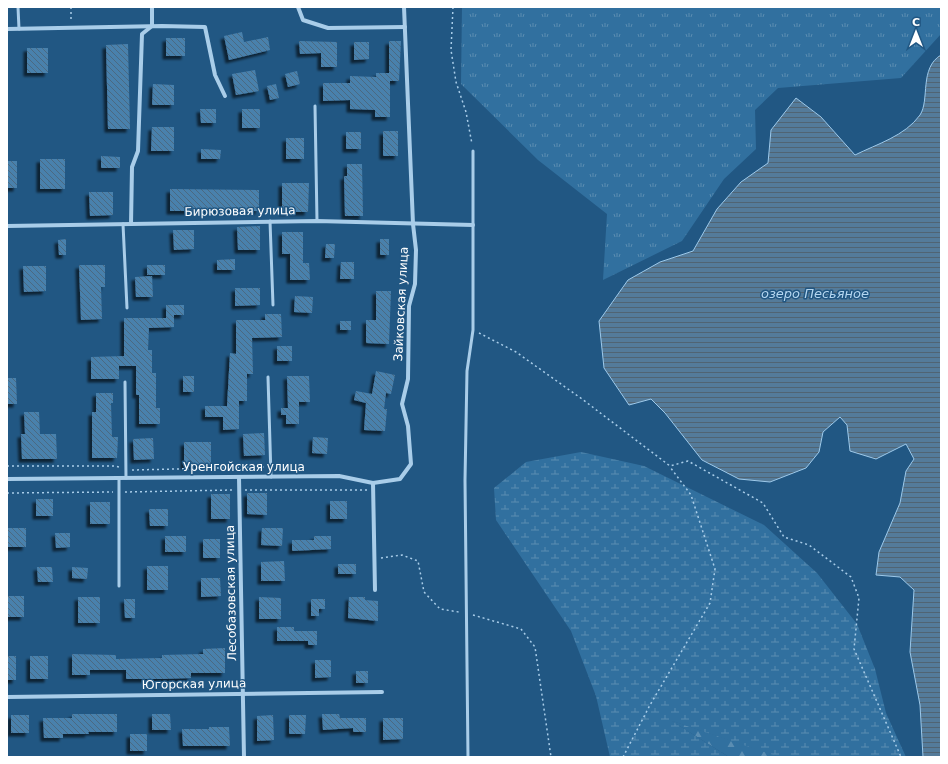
<svg xmlns="http://www.w3.org/2000/svg" width="948" height="764" viewBox="0 0 948 764" font-family="'DejaVu Sans',sans-serif">
<style>
.grass{fill:url(#grass-tufts)}
.forest{fill:url(#forest-firs)}
.wetland{fill:url(#wetland-marsh)}
.water{fill:url(#water-rules);stroke:#9dc9ea}
.building{fill:url(#building-back-hatch);filter:url(#shadow)}
.lines{fill:none;stroke-linecap:round;stroke-linejoin:round}
.path{stroke:#a9cde9;stroke-width:1.5;stroke-dasharray:2 3;stroke-linecap:butt}
.lane{stroke:#a9cde9;stroke-width:3}
.street{stroke:#a9cde9;stroke-width:4}
.labels{text-anchor:middle;stroke-width:3;stroke-linejoin:round;paint-order:stroke}
.street-label{font-size:12px;fill:#fff;stroke:#215783}
.water-label{font-size:13px;font-style:italic;fill:#b4d6f0;stroke:#215783}
</style>
<defs>
<pattern id="grass-tufts" width="24" height="20" patternUnits="userSpaceOnUse"><rect width="24" height="20" fill="#31709f"/><path d="M3 7l-1-3M5 7V3M7 7l1-3M15 17l-1-3M17 17v-4M19 17l1-3" fill="none" stroke="#5a8db2"/></pattern>
<pattern id="forest-firs" width="22" height="20" patternUnits="userSpaceOnUse"><rect width="22" height="20" fill="#31709f"/><path d="M5 1l3.5 6h-7zM16 11l3.5 6h-7z" fill="#5a8db2"/></pattern>
<pattern id="wetland-marsh" width="20" height="14" patternUnits="userSpaceOnUse"><rect width="20" height="14" fill="#31709f"/><path d="M1 5h8M5 5V1M11 12h8M15 12V8" fill="none" stroke="#5a8db2"/></pattern>
<pattern id="water-rules" width="6" height="5" patternUnits="userSpaceOnUse"><rect width="6" height="5" fill="#547b9a"/><path d="M0 2.5h6" fill="none" stroke="#506473"/></pattern>
<pattern id="building-back-hatch" width="6" height="6" patternUnits="userSpaceOnUse"><rect width="6" height="6" fill="#4a81ac"/><path d="M-1 5l2 2M0 0l6 6M5-1l2 2" fill="none" stroke="#4b6981"/></pattern>
<filter id="shadow"><feDropShadow dx="-3.5" dy="3.5" stdDeviation="1" flood-color="#0009"/></filter>
</defs>
<rect width="100%" height="100%" fill="#215783"/>
<path class="grass" d="M462,7H941V34L901,78L778,88L755,110L756,149L724,179L682,241L603,280L607,214L538,160L461,84Z"/>
<path class="forest" d="M670,720L778,756L779,757H729Z"/>
<path class="wetland" d="M581,452L644,466L707,497L764,525L817,573L857,624L875,669L886,713L906,757H779L672,721L729,757H610L596,696L571,631L496,520L494,488L526,462Z"/>
<path class="water" d="M941,55V757H923L920,705L910,652L914,590L900,577L876,575L879,552L900,503L906,471L914,459L906,444L876,459L850,451L847,425L840,417L823,432L819,452L806,468L770,482L739,479L702,460L665,413L651,399L629,405L604,368L599,321L628,280L660,262L693,251L717,209L741,182L768,163L771,130L796,98L821,117L855,155C877,144 905,136 920,115C930,100 919,68 941,55Z"/>
<g class="building">
<path d="M242,32L244,42L268,37L270,50L229,60L224,36Z"/>
<rect x="166" y="38" width="19" height="18"/>
<path d="M299,41L337,42V67H321V53L300,54Z"/>
<path d="M389,41H401L399,81H390V117H375V110L350,109V100L323,101V83H350V76L376,77V73H389Z"/>
<path d="M354,42H369V59L354,60Z"/>
<path d="M128,44L130,129H108L106,45Z"/>
<rect x="27" y="48" width="21" height="25"/>
<path d="M255,70L259,91L236,95L232,74Z"/>
<path d="M297,71L300,84L288,87L285,74Z"/>
<path d="M153,84L174,85V105H152Z"/>
<path d="M276,84L279,98L270,100L267,86Z"/>
<path d="M200,109H216V123H201Z"/>
<rect x="242" y="109" width="18" height="19"/>
<path d="M152,127H174V151H151Z"/>
<rect x="383" y="131" width="15" height="25"/>
<rect x="346" y="132" width="15" height="17"/>
<rect x="286" y="138" width="18" height="21"/>
<path d="M201,149L221,150L220,159H201Z"/>
<path d="M101,156L120,157V168H101Z"/>
<rect x="40" y="159" width="25" height="30"/>
<rect x="7" y="161" width="10" height="27"/>
<path d="M347,164H362L363,216H345L344,176H347Z"/>
<path d="M282,183H309L308,212H282Z"/>
<path d="M170,189L259,190V211H170Z"/>
<path d="M89,192H113V215L90,216Z"/>
<path d="M260,226V250H238L237,227Z"/>
<path d="M173,230H194V249L174,250Z"/>
<path d="M282,232H303V263H309L310,280H290V254H282Z"/>
<path d="M66,239V255H59L58,240Z"/>
<rect x="380" y="239" width="9" height="16"/>
<path d="M326,244H335L334,258H325Z"/>
<path d="M235,259V270H217V260Z"/>
<path d="M341,262H354V279H340Z"/>
<path d="M79,265H105V287H101L102,319L81,320Z"/>
<rect x="147" y="265" width="18" height="10"/>
<path d="M23,266H46V291L24,292Z"/>
<path d="M152,276L153,297H136L135,277Z"/>
<path d="M235,288H260V305L235,306Z"/>
<path d="M376,291H391L389,344L366,343V320H376Z"/>
<path d="M295,296L313,297L312,313L294,312Z"/>
<path d="M166,305H184V315H174V327L149,328L148,350H152V373H156V408H160V424H139V395H136V366H119V379H91V357L124,356V318H166Z"/>
<path d="M265,314H281L282,337L252,338L253,374H247V401H239V429L223,430V417H205V406H227L230,353L236,354V320H265Z"/>
<rect x="340" y="321" width="11" height="9"/>
<rect x="277" y="346" width="15" height="15"/>
<path d="M376,371L395,375L391,394L386,393L384,409H387L385,431L364,430L366,403L354,400L356,391L372,394Z"/>
<rect x="183" y="376" width="11" height="16"/>
<path d="M287,376H309L310,402H299V424H286V415H281V408H288Z"/>
<path d="M7,378H16L17,404H7Z"/>
<path d="M96,393H113V403H111L112,437H118L117,458H92V412H96Z"/>
<path d="M24,412H39L40,434H56L57,459H22L21,434H25Z"/>
<path d="M264,433L265,455L244,456L243,434Z"/>
<path d="M313,437L328,438L327,454L312,453Z"/>
<path d="M153,438L154,459L134,460L133,439Z"/>
<path d="M184,442H211V465L184,466Z"/>
<path d="M247,493H267V515L247,514Z"/>
<rect x="211" y="494" width="19" height="25"/>
<rect x="36" y="499" width="17" height="17"/>
<rect x="330" y="501" width="17" height="18"/>
<rect x="90" y="502" width="20" height="22"/>
<path d="M149,509H168V526H150Z"/>
<rect x="7" y="528" width="19" height="19"/>
<path d="M262,528H283L282,546L261,545Z"/>
<path d="M55,533H70V547L56,548Z"/>
<rect x="165" y="536" width="21" height="16"/>
<path d="M314,536H331V549L292,551V540H314Z"/>
<rect x="203" y="539" width="17" height="19"/>
<path d="M284,561L285,581H261V562Z"/>
<rect x="338" y="564" width="18" height="10"/>
<rect x="147" y="566" width="21" height="24"/>
<path d="M37,567H52L53,582H38Z"/>
<path d="M72,567L88,568L87,579L72,578Z"/>
<path d="M201,578H220L221,596L201,597Z"/>
<rect x="7" y="596" width="17" height="21"/>
<rect x="78" y="597" width="22" height="26"/>
<path d="M259,597L281,598V619H259Z"/>
<path d="M349,597H365V600L378,601V621L348,618Z"/>
<path d="M124,599H135V618H125Z"/>
<path d="M311,599H325V609H319V616H311Z"/>
<path d="M277,627H294V631H317V645H308V641H277Z"/>
<path d="M225,648V673H191V678L162,679H126V670H90V675H72V654L116,655V659L162,658V655L203,654V649Z"/>
<rect x="7" y="656" width="9" height="24"/>
<rect x="30" y="656" width="18" height="23"/>
<path d="M315,660H331V677L315,678Z"/>
<rect x="356" y="671" width="12" height="12"/>
<path d="M72,714H117V732H88L89,734H63V738H44L43,718H72Z"/>
<path d="M152,714H170L171,730H152Z"/>
<path d="M322,714H339L340,718H366V732H353V728L323,730Z"/>
<rect x="11" y="715" width="18" height="18"/>
<path d="M273,715L274,740L257,741V716Z"/>
<path d="M289,715H306L305,734H289Z"/>
<path d="M383,718H403V739L383,740Z"/>
<path d="M209,727H229L230,746H183L182,729H209Z"/>
<rect x="130" y="734" width="17" height="17"/>
</g>
<g class="lines">
<g class="path">
<path d="M71,7V22"/>
<path d="M453,7L451,50L456,82L466,112L472,144"/>
<path d="M479,333L516,352L582,399L670,466L688,461L763,503L784,537L809,545L851,577L859,598L854,649L901,757"/>
<path d="M7,466H114L119,467"/>
<path d="M132,470L264,467"/>
<path d="M245,490H367"/>
<path d="M125,492L233,490"/>
<path d="M7,493L113,492"/>
<path d="M381,558L402,555L418,561L424,592L440,609L459,612"/>
<path d="M473,615L521,629L535,647L551,757"/>
<path d="M623,757L650,705L710,603L715,569L691,495L670,467"/>
</g>
<g class="lane">
<path d="M18,7L19,29"/>
<path d="M315,106L317,221"/>
<path d="M270,221L273,305"/>
<path d="M123,224L127,308"/>
<path d="M268,377L271,477"/>
<path d="M125,382L126,478"/>
<path d="M119,478V586"/>
<path d="M468,757L465,480L467,371L473,330V151"/>
</g>
<g class="street">
<path d="M298,7L303,20L328,28L405,27"/>
<path d="M7,29L162,26L205,27L215,75L225,96"/>
<path d="M131,224L132,167L138,151L142,34L152,26V7"/>
<path d="M7,226L317,221L473,225"/>
<path d="M239,477L244,757"/>
<path d="M7,479L339,476L373,483L375,590"/>
<path d="M373,483L400,479L411,464L408,426L402,404L408,379L409,306L415,284L416,250L413,224L404,7"/>
<path d="M7,697L382,692"/>
</g>
</g>
<g class="labels">
<g class="street-label">
<text transform="translate(240 211) rotate(-1)" y="4">Бирюзовая улица</text>
<text transform="translate(401 304) rotate(-87)" y="4">Зайковская улица</text>
<text x="244" y="471">Уренгойская улица</text>
<text transform="translate(231 593) rotate(-91)" y="4">Лесобазовская улица</text>
<text transform="translate(194 684) rotate(-1)" y="4">Югорская улица</text>
</g>
<g class="water-label">
<text x="815" y="298">озеро Песьяное</text>
</g>
</g>
<rect width="948" height="764" fill="none" stroke="#ffffff" stroke-width="16"/>
<g transform="translate(916 32)" stroke="#215783" stroke-width="3" paint-order="stroke">
<path d="M0-3L7 15L0 10L-7 15Z" fill="#ffffff"/>
<text y="-6" font-size="11" font-weight="bold" text-anchor="middle" fill="#ffffff">С</text>
</g>
</svg>
